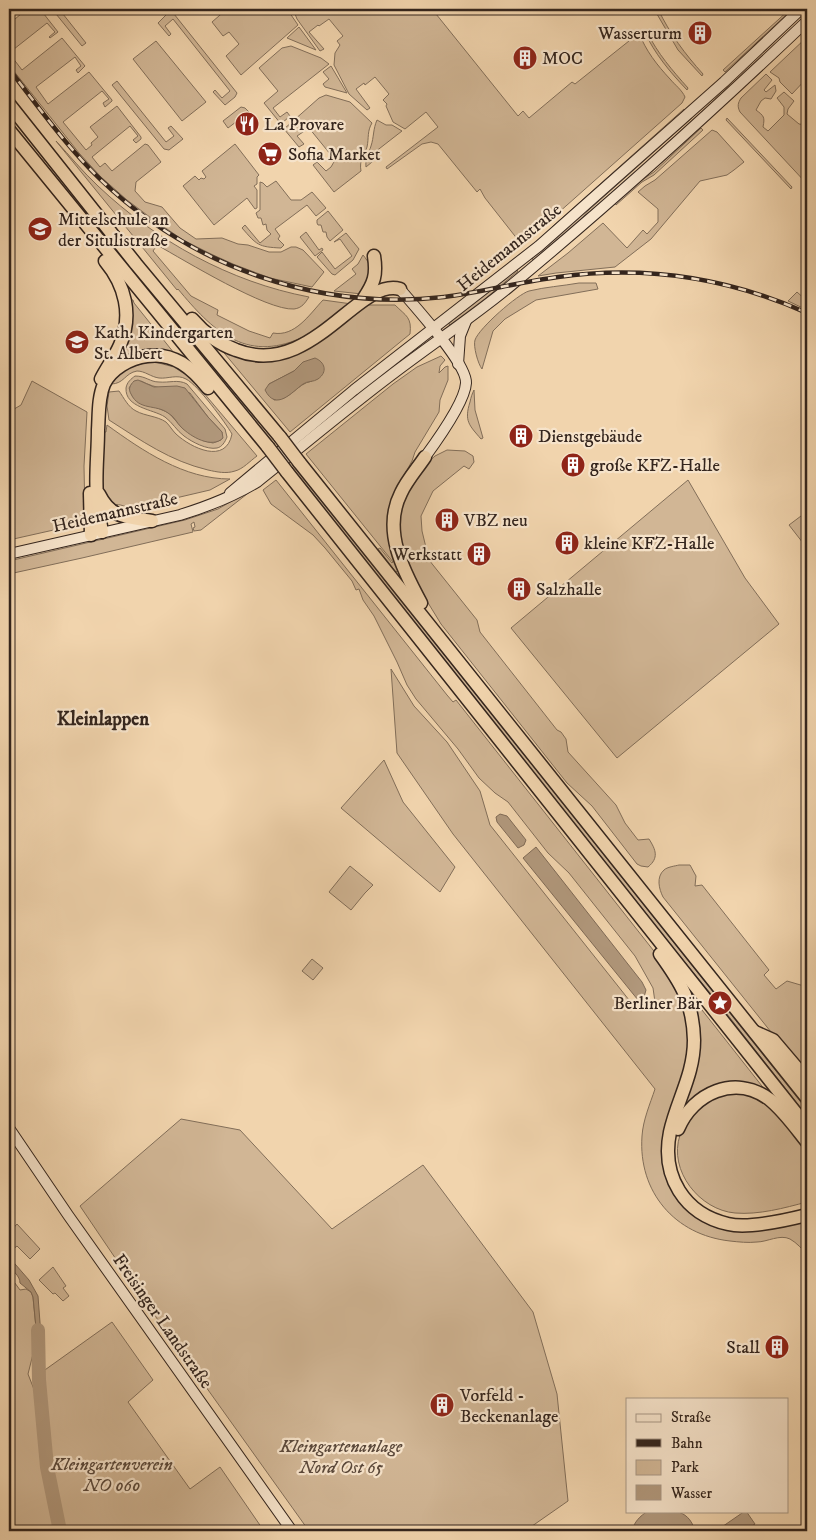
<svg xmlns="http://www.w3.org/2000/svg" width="816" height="1540" viewBox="0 0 816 1540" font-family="'IM FELL DW Pica',serif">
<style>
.green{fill:#d1b695;stroke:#826e59;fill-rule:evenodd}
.water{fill:#b1987c;stroke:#7f6a56}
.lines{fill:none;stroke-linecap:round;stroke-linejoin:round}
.river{stroke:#b1987c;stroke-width:14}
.secondary-casing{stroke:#34251d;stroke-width:12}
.highway-casing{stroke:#34251d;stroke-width:15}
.secondary{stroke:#f6e3ca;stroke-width:10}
.highway{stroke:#f1d4ad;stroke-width:12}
.rail-casing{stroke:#34251d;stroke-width:4.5}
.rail{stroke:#f6e3ca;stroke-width:2.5;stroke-dasharray:8;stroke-linecap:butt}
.highway-bridge-casing{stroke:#34251d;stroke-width:15;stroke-linecap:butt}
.highway-bridge{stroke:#f1d4ad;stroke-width:12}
.labels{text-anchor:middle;stroke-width:4.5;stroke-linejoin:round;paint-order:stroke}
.poi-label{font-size:18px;fill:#34251d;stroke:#f6e3ca;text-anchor:start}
.street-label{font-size:18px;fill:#34251d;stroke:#f6e3ca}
.park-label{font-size:18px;font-style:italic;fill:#5b493b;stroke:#f6e3ca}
.neighbourhood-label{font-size:19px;font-weight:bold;fill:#34251d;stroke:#f6e3ca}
</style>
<rect width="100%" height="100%" fill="#f1d4ad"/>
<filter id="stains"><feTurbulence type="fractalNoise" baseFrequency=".004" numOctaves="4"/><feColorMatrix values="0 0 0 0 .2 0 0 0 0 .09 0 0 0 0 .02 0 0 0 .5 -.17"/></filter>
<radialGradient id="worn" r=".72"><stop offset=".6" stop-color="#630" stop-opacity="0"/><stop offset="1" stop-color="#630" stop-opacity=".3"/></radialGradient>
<g class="green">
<path d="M27,9H40L58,32L50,38L49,37L55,32L47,23L9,53L22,70L62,38L85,66L78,73L76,70L81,66L75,57L36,87L48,104L89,72L112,100V101L105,107L103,103L109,99L102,91L63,122L86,150L92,145L91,143L98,137L90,127L117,106L141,137V139L136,143L133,140L138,136L130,126L92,157L100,167L105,163L112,171L145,144L148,145L161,162L136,182L135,191L145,202L162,207L180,228L196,239L222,238L238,244L248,245L269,252H281L291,247H296L303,250L324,272L312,287L270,278L233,264L211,254L183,240L151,218L127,200L101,177L79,153L9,65V24Z"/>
<path d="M52,9H59L86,43L82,46Z"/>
<path d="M227,9H287L298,25L241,75L226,56L239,44L229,32L223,36L212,22Z"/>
<path d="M293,9H432L518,116L523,111L529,118L572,82L575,84L639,33C646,51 657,65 670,79C675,85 682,90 685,97L682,103L522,245L485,198L480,189L477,192L438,144L431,142L422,144L387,169L386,167L438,127L426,112L405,129L393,122L386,106L387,104L383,100L389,94L375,77L365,85L364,83L356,89L370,108L367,110L349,94L334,65L335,53L340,45L337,41L343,36L329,19L319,26L318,25L309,32L324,49L320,51L297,19Z"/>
<path d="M654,9H658C670,34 685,54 703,74L702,76L678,50Z"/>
<path d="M790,9H794L788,13L725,72L723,70Z"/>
<path d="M171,12L174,14L237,93L235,97L225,105L213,92L215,90L222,98L230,91L173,19L165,26L171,34L169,36L158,23L168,13Z"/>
<path d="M299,27L316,50L287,38Z"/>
<path d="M644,31L647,32C658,54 672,70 688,88L687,90C669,71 655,54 644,31Z"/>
<path d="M807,37V78L792,94L780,82L779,78L770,72Z"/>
<path d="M156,41L206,102L182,121L133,59Z"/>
<path d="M291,46L321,58L329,64L273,108L280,117L287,112L290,116L281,124L264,103L278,91L259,68L282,48Z"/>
<path d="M331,66L347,93L325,87L323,84L329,79L323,72Z"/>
<path d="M766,74L772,80L764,90L766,92L775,85L776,91L771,99L765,98L761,101L756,110C764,116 765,117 763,127L768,131L784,115V107L777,98L784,92L794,101L788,109L787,114L799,124L807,125V184L740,112C737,106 738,103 741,98Z"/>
<path d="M117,81L166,142L174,136L168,128L171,126L183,139L169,150L164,149L112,85Z"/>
<path d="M326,95L350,102L372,123C367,131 369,138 367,147C364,156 359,160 361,171L334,192L313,165L317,162L326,171L331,167L335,160L309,128L297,136L304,144L299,147L284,129L319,98Z"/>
<path d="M241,107L245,108L249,112L228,128L223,121Z"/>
<path d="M684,109L685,111L554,229L552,227Z"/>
<path d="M690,116L692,118L589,210L579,222L535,261L533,260L532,257Z"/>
<path d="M727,118L792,187L791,189L726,120Z"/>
<path d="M377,120L386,125H392L402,131L375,152L378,157L366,167C365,159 369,153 371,146C374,137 373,129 377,120Z"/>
<path d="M701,128L703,130L654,175L642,182L616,205L615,202L640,181L654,172Z"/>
<path d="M712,130L717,132L744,162L734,170L727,175L700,181L651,239L615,267L556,273L538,276L568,253L603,223L627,248L643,230L647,234L658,222V209L638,192L645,186L655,180Z"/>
<path d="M56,141C70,156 83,172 98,186C156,241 230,282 309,297C305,303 302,308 294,309C267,311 184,260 157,245L153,251L191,296L218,310L217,315L249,331L270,338L273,333C295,337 309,315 323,300L352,304C341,312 330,322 319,330C313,333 307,336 301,338C245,363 212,330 178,289L177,290Z"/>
<path d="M235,144L259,175L257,177V184L254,186L257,190V208L255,209L247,198L214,225L183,186L195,176L199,180L201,178L204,179L206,177L202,171Z"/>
<path d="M276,181L291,200H301L312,192L326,208L316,216L307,205L275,229L280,236L278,239L284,245L281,248C258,247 257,245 242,228L245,225L260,243L271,234L267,230L266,224L263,225L261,218H258L256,213L260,210V182L263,183L267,187Z"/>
<path d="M328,211L343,230L330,241L327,237L326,232H323L321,225H318L317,223V220Z"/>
<path d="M306,232L319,250L322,248L323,250L315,256L300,237Z"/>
<path d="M346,233L359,249L353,260L335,275L332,274L317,257L322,252L335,269L352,256L340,239L334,242Z"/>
<path d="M363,255C376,270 368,279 362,294L334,291L356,274L352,269L358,264Z"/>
<path d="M516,269L518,271L486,298L481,305L450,328L449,323Z"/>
<path d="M579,283H596L598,289L536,300L505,319L493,331L482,369C478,364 473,346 475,340C479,328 518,294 529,291C545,287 562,286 579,283Z"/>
<path d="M797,292L807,301V310L788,301Z"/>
<path d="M130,300H133L134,303L174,353C156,346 138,349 121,358L119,357Z"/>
<path d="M364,305H395C406,316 412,317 410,334L290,432L220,348L277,358ZM294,371L312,381C296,384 291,400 274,400L269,384Z"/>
<path d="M441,356L445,360L440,366L439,373L445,367L448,366V380L440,400L439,412L415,452L412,461L398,486L391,503L398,570L396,572L378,549L380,548L392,563L393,562L306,454L393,384L417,367Z"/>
<path d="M155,362L174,367L192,379L257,456C250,461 243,469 235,471C226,474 217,472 208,470C170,461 142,441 109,420L107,406L109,392L119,391C124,398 128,407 136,411C145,416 157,416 166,422C170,426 172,430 176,434C191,448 226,465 232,434C225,422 198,385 186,379C177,374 168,379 159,378C151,377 145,371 137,371C125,373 124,384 111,384C122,369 137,363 155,362Z"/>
<path d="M135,376C146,376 150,382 159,382C169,383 178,379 187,384L225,429L227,437C225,442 222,447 217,448C207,450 192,442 184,436C177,431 172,422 165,417C153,409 125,408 126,388C127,382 131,379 135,376ZM141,381C156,389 173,390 190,393L208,417L222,432L221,440L213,443L204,441L182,428L169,413L133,397L129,388L132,384Z"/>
<path d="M32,381L87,412L84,466L85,518L77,520L67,527L9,540V412L21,405Z"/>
<path d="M474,390L475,410L483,438L481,439C469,425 464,421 470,402C471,397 472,394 474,390Z"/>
<path d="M107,425C143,451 184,479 230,479L210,490L133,508C126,508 120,503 114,505L104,498C100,476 102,454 104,432H106Z"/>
<path d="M447,450L465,451L473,456L474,462L469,469L464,466L433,491L421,516L422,531L429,560L477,620L480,632L557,730L561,732L566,739L568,752L616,805L625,823L638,840L649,839C656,850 659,858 648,867L641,866L637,864L592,806L567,783L441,624L411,575L399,539V514L405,497L425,465L435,456Z"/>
<path d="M294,466L807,1110V1116L716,1000L654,925L292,468Z"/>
<path d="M276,480L447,695L453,702L456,700L672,974L681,992L690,1033L667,1169L709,1220L807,1219V1254C802,1249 797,1243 790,1239C780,1234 767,1242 757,1242C748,1243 739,1242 730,1241C675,1235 638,1192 642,1136C643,1120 650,1104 655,1089L453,834L397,753L391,669L414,706L447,742L480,791L490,825L637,1010L655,1002L653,988L635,956L569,873L548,853L508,802L495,793L479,778L458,749L416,699L407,685L397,662L374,616L363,600L359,589L356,590L352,581L325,548L313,535L271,504L263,490Z"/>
<path d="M688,480L745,578L779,624L617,758L511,628Z"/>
<path d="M256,487L201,530L194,531L193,528L195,527L194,522L191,524L193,532L82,558L9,574V561L185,520L218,509Z"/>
<path d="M805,513L807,516V540L803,543L789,525Z"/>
<path d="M384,760L403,802L455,867L440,892L341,808Z"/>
<path d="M679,865H690L696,876L695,886L702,885L769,970L764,975L776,989L787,981L804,986L805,990H807V1001L804,1003V1007L807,1011V1077L663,897C659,889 656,877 664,870C667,867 675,866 679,865Z"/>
<path d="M350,866L373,885L365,893L351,910L329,892Z"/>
<path d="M312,959L323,968L313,980L302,971Z"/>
<path d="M691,996L769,1095L744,1085L680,1114L690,1083Z"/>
<path d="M738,1092L765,1102L781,1116L807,1149V1202C784,1208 759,1215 735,1213C700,1210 668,1171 680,1135C684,1124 697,1110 704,1100Z"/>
<path d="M181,1119L240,1130L332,1229L423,1165L533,1312L557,1394L568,1501L525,1531H309L143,1299L80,1206Z"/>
<path d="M17,1224L40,1249L30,1259L17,1246L11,1251L9,1248V1233Z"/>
<path d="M53,1267L66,1286L63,1288L69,1296L63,1301L55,1293L53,1294L39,1280Z"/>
<path d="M9,1275L20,1290L26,1289L31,1292L33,1297L37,1338L28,1374L49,1428L42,1372L112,1322L153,1380L128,1402L185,1482L190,1489L220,1467L264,1531H9Z"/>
</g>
<g class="water">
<path d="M315,358C325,362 328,372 318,379C314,382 307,381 303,384C292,392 276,412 265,390L269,384L294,371L303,362Z"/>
<path d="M138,380L154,387L177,386L185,388L208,417L222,432L223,438C212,449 191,437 181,427C177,423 174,416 168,413C156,404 139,411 131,394C128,389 130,385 134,381Z"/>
<path d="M500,814L507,816L526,840L524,845L518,848L497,822L496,817Z"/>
<path d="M536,847L642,982L646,990L644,997L638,1000L523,858Z"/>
<path d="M9,1257L29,1280L38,1296L42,1349L34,1348L37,1338L33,1297L31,1292L20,1283C20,1276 13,1271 9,1267Z"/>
<path d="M648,1511C668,1511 688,1506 695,1531H632C634,1522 640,1516 648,1511Z"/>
<path d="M745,1511H746L755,1524L744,1531H716Z"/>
</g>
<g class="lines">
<path class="river" d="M38,1330L39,1380L47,1467L60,1531"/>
<defs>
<g id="secondary">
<path d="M400,289C414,306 467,363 466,383C465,402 436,442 425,457"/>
<path d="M458,364L460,336L466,321"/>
<path d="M230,493L354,390L539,246L724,82L801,9"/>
<path d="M9,554L180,515C206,507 234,496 257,482C301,447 345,410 390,376C429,346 470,319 508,288C611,203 710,113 807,21"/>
<path d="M9,1128L68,1215L292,1531"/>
</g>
<g id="highway">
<path d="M9,104L136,264L280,437"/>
<path d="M9,130L268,447"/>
<path d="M364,298C374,283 377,275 374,256"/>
<path d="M192,319C204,333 219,344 236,350C311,380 358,277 400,289"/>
<path d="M101,379C107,367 115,357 120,345C133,315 125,285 105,261"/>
<path d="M299,462L807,1098"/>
<path d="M287,472L807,1127"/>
<path d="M90,493L91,535"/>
<path d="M99,494C111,519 128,517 152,521"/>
<path d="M102,532C100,521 98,509 97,498C95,475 98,453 98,430C99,415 98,398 104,384C111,369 130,358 147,356C174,352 192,368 208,388"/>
<path d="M421,603C403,570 382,530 401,493C407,480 417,469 425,457"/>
<path d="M660,954C681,983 693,1002 694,1040C694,1075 677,1100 670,1132C661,1176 684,1214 728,1224C748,1229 787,1220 807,1215"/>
<path d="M755,1032L773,1040L807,1080"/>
<path d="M678,1129C693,1093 735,1074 769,1099C784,1111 795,1127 807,1142"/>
</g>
</defs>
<use href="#secondary" class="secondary-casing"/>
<use href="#highway" class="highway-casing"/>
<use href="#secondary" class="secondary"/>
<use href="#highway" class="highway"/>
<defs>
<path id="rail" d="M9,69C38,106 66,146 100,179C191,267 318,311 444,297C482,292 520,282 558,277C644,265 729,278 807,313"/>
</defs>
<use href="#rail" class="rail-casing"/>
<use href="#rail" class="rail"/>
<defs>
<g id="highway-bridge">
<path d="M280,437L299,462"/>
<path d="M268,447L287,472"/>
</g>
</defs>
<use href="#highway-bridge" class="highway-bridge-casing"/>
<use href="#highway-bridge" class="highway-bridge"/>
</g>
<defs>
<symbol id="building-disc" viewBox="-11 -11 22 22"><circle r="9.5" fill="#8f2418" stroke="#f6e3ca"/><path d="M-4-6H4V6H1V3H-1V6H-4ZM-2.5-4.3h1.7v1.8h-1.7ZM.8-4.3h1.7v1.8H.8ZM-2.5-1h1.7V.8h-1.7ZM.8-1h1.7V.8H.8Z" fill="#fff"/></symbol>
<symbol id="restaurant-disc" viewBox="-11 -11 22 22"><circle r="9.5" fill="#8f2418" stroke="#f6e3ca"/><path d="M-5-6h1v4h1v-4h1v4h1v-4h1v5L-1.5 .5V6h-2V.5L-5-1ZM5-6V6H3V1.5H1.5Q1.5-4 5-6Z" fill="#fff"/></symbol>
<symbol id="supermarket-disc" viewBox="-11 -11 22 22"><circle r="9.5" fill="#8f2418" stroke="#f6e3ca"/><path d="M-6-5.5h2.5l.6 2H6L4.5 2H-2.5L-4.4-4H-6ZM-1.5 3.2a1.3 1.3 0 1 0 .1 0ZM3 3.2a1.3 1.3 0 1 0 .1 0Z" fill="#fff"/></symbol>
<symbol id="school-disc" viewBox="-11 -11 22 22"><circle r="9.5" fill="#8f2418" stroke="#f6e3ca"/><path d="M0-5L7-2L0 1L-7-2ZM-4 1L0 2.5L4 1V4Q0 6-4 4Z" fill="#fff"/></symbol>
<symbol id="sight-disc" viewBox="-11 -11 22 22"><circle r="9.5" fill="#8f2418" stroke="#f6e3ca"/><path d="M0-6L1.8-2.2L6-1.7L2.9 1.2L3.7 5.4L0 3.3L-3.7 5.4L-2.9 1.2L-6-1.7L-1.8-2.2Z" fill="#fff"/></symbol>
</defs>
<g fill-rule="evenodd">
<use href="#building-disc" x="686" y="19" width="28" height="28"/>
<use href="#building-disc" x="511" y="44" width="28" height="28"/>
<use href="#restaurant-disc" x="233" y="110" width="28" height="28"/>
<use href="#supermarket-disc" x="256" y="140" width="28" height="28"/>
<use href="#school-disc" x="26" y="215" width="28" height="28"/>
<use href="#school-disc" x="63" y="328" width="28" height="28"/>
<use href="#building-disc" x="507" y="422" width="28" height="28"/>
<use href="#building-disc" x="559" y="451" width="28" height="28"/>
<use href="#building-disc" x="433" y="506" width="28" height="28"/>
<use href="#building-disc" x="553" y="529" width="28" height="28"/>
<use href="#building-disc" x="465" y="540" width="28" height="28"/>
<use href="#building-disc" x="505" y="575" width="28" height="28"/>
<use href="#sight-disc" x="706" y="989" width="28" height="28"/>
<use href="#building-disc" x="763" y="1333" width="28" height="28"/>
<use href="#building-disc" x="428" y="1391" width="28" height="28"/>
</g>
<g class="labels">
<g class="poi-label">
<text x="682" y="39" text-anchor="end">Wasserturm</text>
<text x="542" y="64">MOC</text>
<text x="264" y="130">La Provare</text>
<text x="288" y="160">Sofia Market</text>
<text x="58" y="225">Mittelschule an<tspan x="58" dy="21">der Situlistraße</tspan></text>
<text x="94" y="338">Kath. Kindergarten<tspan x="94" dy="21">St. Albert</tspan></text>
<text x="538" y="442">Dienstgebäude</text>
<text x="590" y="471">große KFZ-Halle</text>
<text x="464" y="526">VBZ neu</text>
<text x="584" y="549">kleine KFZ-Halle</text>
<text x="462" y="560" text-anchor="end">Werkstatt</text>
<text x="536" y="595">Salzhalle</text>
<text x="702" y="1009" text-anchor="end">Berliner Bär</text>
<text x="760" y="1353" text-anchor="end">Stall</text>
<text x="460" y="1401">Vorfeld -<tspan x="460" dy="21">Beckenanlage</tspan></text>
</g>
<g class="street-label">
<text transform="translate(509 247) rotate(-39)" y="6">Heidemannstraße</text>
<text transform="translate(115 512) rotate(-13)" y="6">Heidemannstraße</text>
<text transform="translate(163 1321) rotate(55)" y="6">Freisinger Landstraße</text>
</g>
<g class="park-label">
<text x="341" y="1452">Kleingartenanlage<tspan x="341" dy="21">Nord Ost 65</tspan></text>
<text x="112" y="1470">Kleingartenverein<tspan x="112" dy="21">NO 060</tspan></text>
</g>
<g class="neighbourhood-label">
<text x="103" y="725">Kleinlappen</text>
</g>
</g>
<rect width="816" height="1540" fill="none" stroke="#f1d4ad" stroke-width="30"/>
<rect x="10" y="10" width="796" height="1520" fill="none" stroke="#34251d" stroke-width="2.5"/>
<rect x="15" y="15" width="786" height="1510" fill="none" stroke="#34251d"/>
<rect x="626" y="1398" width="162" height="115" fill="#f6e3ca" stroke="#a89785"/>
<rect x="636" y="1414" width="25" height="8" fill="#f6e3ca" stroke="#a89785"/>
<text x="671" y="1422" font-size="15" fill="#34251d">Straße</text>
<rect x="636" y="1439" width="25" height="8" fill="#34251d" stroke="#a89785"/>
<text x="671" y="1448" font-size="15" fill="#34251d">Bahn</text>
<rect x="636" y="1460" width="25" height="15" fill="#d1b695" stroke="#a89785"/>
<text x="671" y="1472" font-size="15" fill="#34251d">Park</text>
<rect x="636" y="1485" width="25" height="15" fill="#b1987c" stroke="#a89785"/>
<text x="671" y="1498" font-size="15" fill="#34251d">Wasser</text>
<rect width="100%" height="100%" filter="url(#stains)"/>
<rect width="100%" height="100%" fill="url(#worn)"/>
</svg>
